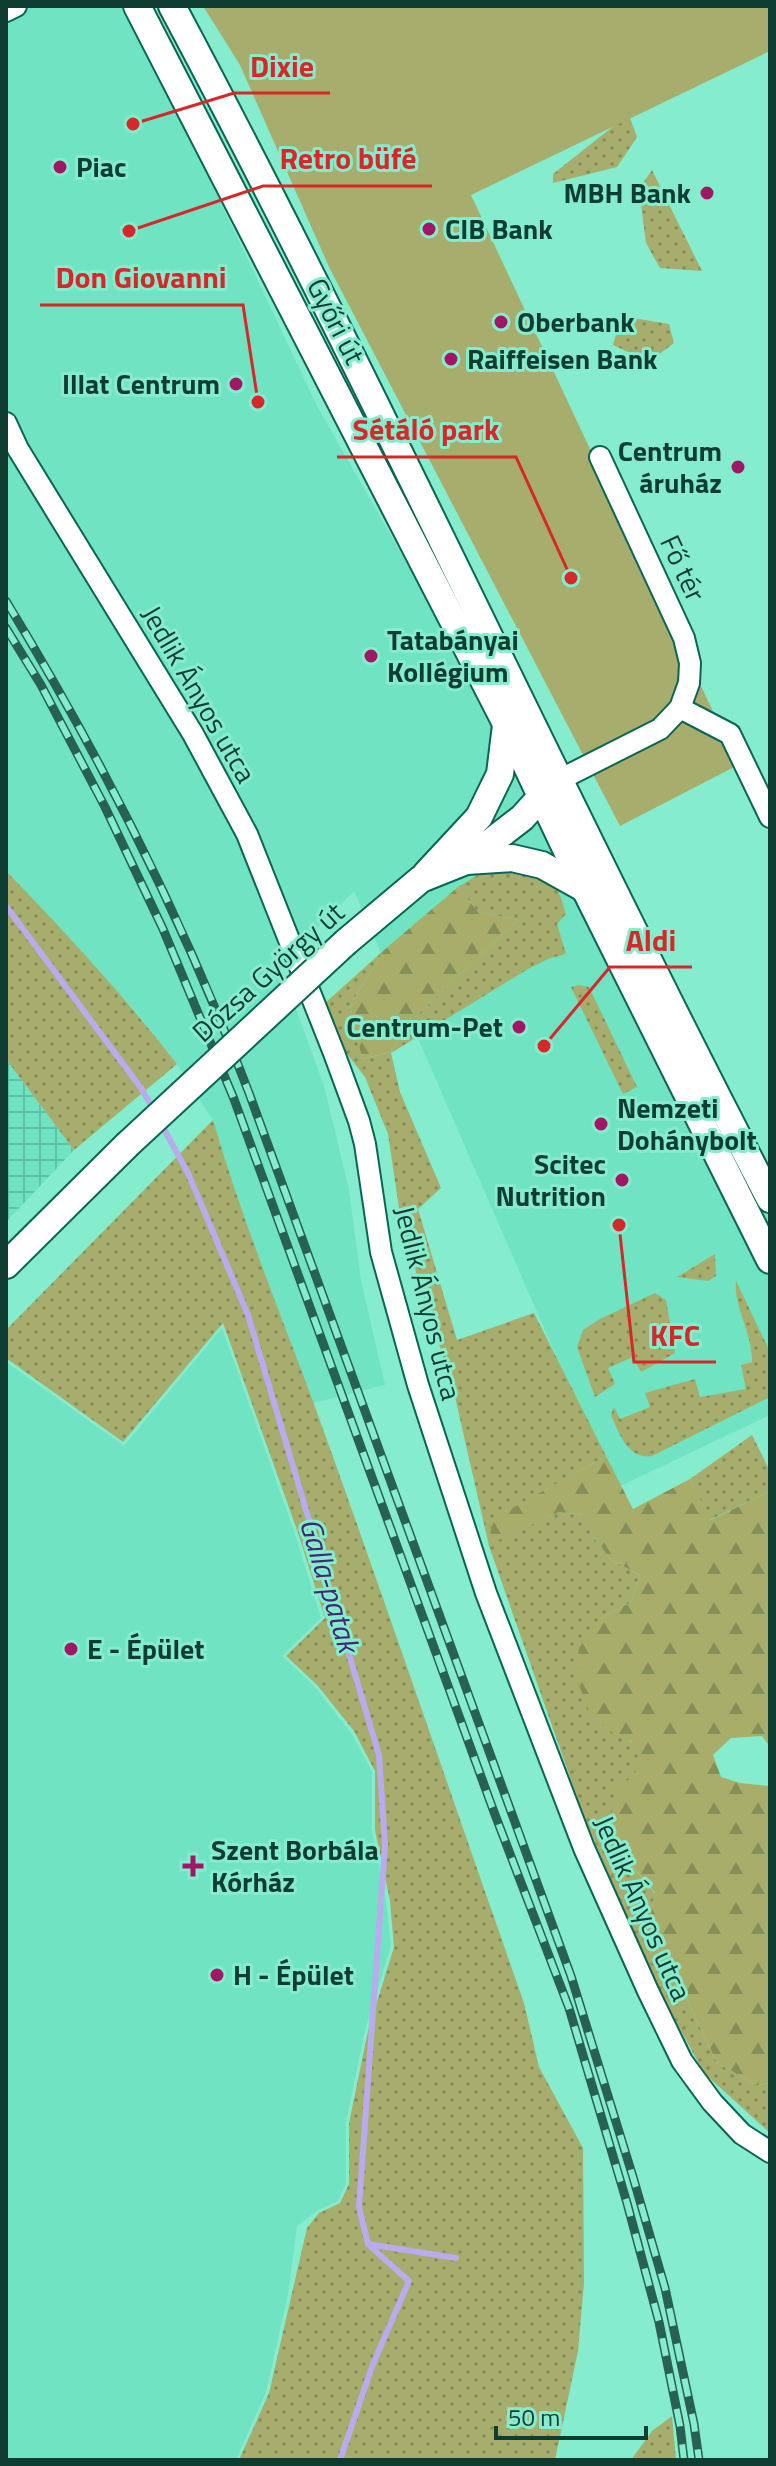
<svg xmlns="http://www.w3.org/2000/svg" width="776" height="2466" viewBox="0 0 776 2466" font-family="'Titillium Web',sans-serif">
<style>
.built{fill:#6fe3c2}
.industrial{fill:url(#industrial-grid)}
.grass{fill:url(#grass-dots)}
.forest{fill:url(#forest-firs)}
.green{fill:#a7ad6c}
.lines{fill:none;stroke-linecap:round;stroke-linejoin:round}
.stream{stroke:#b8acec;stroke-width:6}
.minor-casing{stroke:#0a6652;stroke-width:24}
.tertiary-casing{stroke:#0a6652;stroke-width:30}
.minor{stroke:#fff;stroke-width:20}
.tertiary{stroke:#fff;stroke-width:26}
.rail-casing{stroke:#286152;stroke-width:9}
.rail{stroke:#85eccd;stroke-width:6;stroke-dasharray:18;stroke-linecap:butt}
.tertiary-bridge-casing{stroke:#0a6652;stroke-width:30;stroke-linecap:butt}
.tertiary-bridge{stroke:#fff;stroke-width:26}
.poi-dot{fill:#a01865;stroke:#85eccd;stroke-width:3}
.labels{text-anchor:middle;stroke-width:6;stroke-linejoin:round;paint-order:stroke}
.poi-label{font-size:28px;font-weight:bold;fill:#103d32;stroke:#85eccd;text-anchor:start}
.street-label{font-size:28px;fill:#103d32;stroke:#85eccd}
.water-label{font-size:30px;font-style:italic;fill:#3f2973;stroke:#85eccd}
.leader{fill:none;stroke:#d62828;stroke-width:3}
.callout-dot{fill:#d62828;stroke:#85eccd;stroke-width:3}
.callout-label{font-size:30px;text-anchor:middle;font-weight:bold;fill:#d62828;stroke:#85eccd;stroke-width:6;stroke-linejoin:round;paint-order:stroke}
</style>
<defs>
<pattern id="industrial-grid" width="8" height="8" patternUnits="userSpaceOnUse" patternTransform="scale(2)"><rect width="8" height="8" fill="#6fe3c2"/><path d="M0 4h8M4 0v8" fill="none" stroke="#5fc4a7"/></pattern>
<pattern id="grass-dots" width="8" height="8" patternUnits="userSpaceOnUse" patternTransform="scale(2)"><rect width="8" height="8" fill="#a7ad6c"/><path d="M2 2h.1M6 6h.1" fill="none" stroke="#878e59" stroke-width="1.8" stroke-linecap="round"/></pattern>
<pattern id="forest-firs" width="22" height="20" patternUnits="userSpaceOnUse" patternTransform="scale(2)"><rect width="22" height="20" fill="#a8ae6a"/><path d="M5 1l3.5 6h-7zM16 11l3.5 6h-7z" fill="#878f58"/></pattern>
</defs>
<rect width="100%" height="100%" fill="#85eccd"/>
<g class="built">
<path d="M6,6H125L169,93L317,406L770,1201V1415L614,1489L354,891L280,965L324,1086L349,1190L361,1281L385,1385L313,1403L263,1270L226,1167L213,1120L177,1064L140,1017L6,871Z"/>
<path d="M222,1328L294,1531L321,1618L282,1656L315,1687L351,1733L372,1772V1830L386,1901L391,1946L365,2030L346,2122V2183L338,2201L318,2210L297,2226L288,2294L266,2392L236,2460H6V1362L124,1446Z"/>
</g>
<path class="industrial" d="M6,1059L74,1150L6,1222Z"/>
<g class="grass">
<path d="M630,118L637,137L617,167L553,183V174L615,125Z"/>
<path d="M652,170L702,271L660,268L646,243L639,189Z"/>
<path d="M621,316L669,324L674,343L649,362L613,345Z"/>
<path d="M510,868C552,874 554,872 566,914L557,924L566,954L548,959L528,969L391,1053L400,1092L441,1188L418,1209L457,1340L534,1313L606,1456L490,1521L494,1541L559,1512L586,1515L592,1535L611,1560L640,1575L631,1602L600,1619L612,1732C617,1735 626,1737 630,1741C653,1761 623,1796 611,1814L624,1856L655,1894L647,1933L675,1974L717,2063L757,2085L770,2083V2133L704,2073L654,1981L583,1814L489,1546L453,1388L402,1228L388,1134L365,1077L337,1041L324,1004L384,950L350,1005L362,1059L391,1052L411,1021L518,920L478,912L458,887L484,871Z"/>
<path d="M6,871C66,933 124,996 177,1064L74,1150L6,1059Z"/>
<path d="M579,985L589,987L637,1087L623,1094L571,987Z"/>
<path d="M213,1120C241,1217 279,1310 314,1404C386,1603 454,1804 524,2003L539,2067L583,2148L584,2283L578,2351L555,2460H239L269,2393L307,2228L319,2213L340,2203L349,2184V2123L368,2031L394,1947L390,1901L375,1830V1771L354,1731L317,1685L286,1656L325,1618L297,1530L223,1323L123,1442L6,1358V1330Z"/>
<path d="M715,1254L716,1276L708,1281L677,1277Z"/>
<path d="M736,1281L770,1352V1397L652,1456C628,1460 619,1433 611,1415L614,1407L620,1419L650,1407L645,1393L695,1379L700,1397L746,1389L741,1365L752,1362C753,1335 733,1305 736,1281Z"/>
<path d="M655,1293L666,1300L675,1353L641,1372L633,1357L608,1368L615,1384L595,1397L577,1347L583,1330L600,1319Z"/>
<path d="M752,1435L770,1471V1491L710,1520L690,1479Z"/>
<path d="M672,2416L676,2460H631L652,2431Z"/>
</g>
<g class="forest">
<path d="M458,887L478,912L518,920L411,1021L391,1052L362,1059L350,1005L384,950Z"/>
<path d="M606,1456L633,1509L690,1479L711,1520L770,1491V1747L762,1736L731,1738L713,1755L721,1777L740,1783L770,1786V2083L757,2085L717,2063L675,1974L647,1933L655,1893L624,1856L611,1815L616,1789L635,1775L638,1757L631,1741L612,1732L591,1715L578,1683L579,1648L600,1619L631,1602L640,1575L611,1560L592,1535L585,1515L559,1512L494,1542L489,1521Z"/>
</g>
<path class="green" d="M203,6H770V51L471,195L738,765L620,826L329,267L240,65Z"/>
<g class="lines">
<g class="stream">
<path d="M6,906L141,1088L155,1112"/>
<path d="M160,1122L188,1173L248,1315L379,1755L385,1845L359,2207L368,2244L456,2258"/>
<path d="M340,2460L373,2364L409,2281L370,2246"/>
</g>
<defs>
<g id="minor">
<path d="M6,11L16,6"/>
<path d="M6,423L18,449L193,734L247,834L334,1053L359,1121L365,1144L381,1252L418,1385L486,1593L584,1848L648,1991L682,2061L712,2102L742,2134L770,2152"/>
<path d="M680,708L730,734L770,817"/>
<path d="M559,780L660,729L680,708L689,683L690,663L684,638L600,457"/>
</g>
<g id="tertiary">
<path d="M137,6L514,739L585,889L770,1260"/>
<path d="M172,6C381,398 564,804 770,1199"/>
<path d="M466,861L512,858L542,865L585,889"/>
<path d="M426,874L479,817L500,774L506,725"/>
<path d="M346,942L421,879L466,861L522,818L550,787"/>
<path d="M6,1265L127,1145"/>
</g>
</defs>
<use href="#minor" class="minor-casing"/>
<use href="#tertiary" class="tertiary-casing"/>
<use href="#minor" class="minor"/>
<use href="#tertiary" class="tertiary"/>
<defs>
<g id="rail">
<path d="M6,601C101,757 184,922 249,1093L571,1976L633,2177L665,2288L694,2424L699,2460"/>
<path d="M6,628L41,685L105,807L163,929L234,1099L494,1812L569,2008L627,2203L659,2322L680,2426L684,2460"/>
</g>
</defs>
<use href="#rail" class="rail-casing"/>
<use href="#rail" class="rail"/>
<defs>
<path id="tertiary-bridge" d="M127,1145L346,942"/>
</defs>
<use href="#tertiary-bridge" class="tertiary-bridge-casing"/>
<use href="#tertiary-bridge" class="tertiary-bridge"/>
</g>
<g class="poi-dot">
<circle cx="60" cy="167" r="8"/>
<circle cx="707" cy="193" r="8"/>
<circle cx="429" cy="229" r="8"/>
<circle cx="501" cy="322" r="8"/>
<circle cx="451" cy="359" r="8"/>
<circle cx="236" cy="384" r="8"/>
<circle cx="738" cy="467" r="8"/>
<circle cx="371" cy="656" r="8"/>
<circle cx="519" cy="1027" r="8"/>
<circle cx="601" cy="1124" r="8"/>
<circle cx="622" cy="1180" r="8"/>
<circle cx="71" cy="1649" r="8"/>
<path d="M189 1854h8v8h8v8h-8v8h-8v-8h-8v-8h8z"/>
<circle cx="217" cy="1975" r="8"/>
</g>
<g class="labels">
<g class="poi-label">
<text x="76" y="177">Piac</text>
<text x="691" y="203" text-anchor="end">MBH Bank</text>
<text x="445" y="239">CIB Bank</text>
<text x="517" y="332">Oberbank</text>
<text x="467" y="369">Raiffeisen Bank</text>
<text x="220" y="394" text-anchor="end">Illat Centrum</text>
<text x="722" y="461" text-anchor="end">Centrum<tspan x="722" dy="32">áruház</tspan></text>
<text x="387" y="650">Tatabányai<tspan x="387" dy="32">Kollégium</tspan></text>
<text x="503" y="1037" text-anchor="end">Centrum-Pet</text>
<text x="617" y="1118">Nemzeti<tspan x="617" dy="32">Dohánybolt</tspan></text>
<text x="606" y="1174" text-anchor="end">Scitec<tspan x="606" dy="32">Nutrition</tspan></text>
<text x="87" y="1659">E - Épület</text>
<text x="211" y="1860">Szent Borbála<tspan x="211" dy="32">Kórház</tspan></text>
<text x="233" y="1985">H - Épület</text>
</g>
<g class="street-label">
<text transform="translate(336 321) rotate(63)" y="10">Győri út</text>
<text transform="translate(683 568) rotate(65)" y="10">Fő tér</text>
<text transform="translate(199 694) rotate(60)" y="10">Jedlik Ányos utca</text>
<text transform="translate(268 972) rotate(-42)" y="10">Dózsa György út</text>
<text transform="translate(428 1303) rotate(76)" y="10">Jedlik Ányos utca</text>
<text transform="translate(643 1908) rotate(66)" y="10">Jedlik Ányos utca</text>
</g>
<g class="water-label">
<text transform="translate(329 1585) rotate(73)" y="10">Galla-patak</text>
</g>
</g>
<path class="leader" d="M133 124L234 93H330M129 231L263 186H432M258 402L243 305H40M571 578L516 457H337M544 1046L610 967H692M619 1225L634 1362H716"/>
<g class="callout-dot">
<circle cx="133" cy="124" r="8"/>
<circle cx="129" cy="231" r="8"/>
<circle cx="258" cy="402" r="8"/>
<circle cx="571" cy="578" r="8"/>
<circle cx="544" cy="1046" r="8"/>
<circle cx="619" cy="1225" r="8"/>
</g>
<g class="callout-label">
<text x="282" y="77">Dixie</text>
<text x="348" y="169">Retro büfé</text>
<text x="141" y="288">Don Giovanni</text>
<text x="426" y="440">Sétáló park</text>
<text x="651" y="951">Aldi</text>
<text x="675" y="1346">KFC</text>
</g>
<rect width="776" height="2466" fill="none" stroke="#103d32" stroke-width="16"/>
<path d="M496 2426v12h150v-12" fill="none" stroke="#103d32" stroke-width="4"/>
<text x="508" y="2426" font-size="24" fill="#103d32" stroke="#85eccd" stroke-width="6" paint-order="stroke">50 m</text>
</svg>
